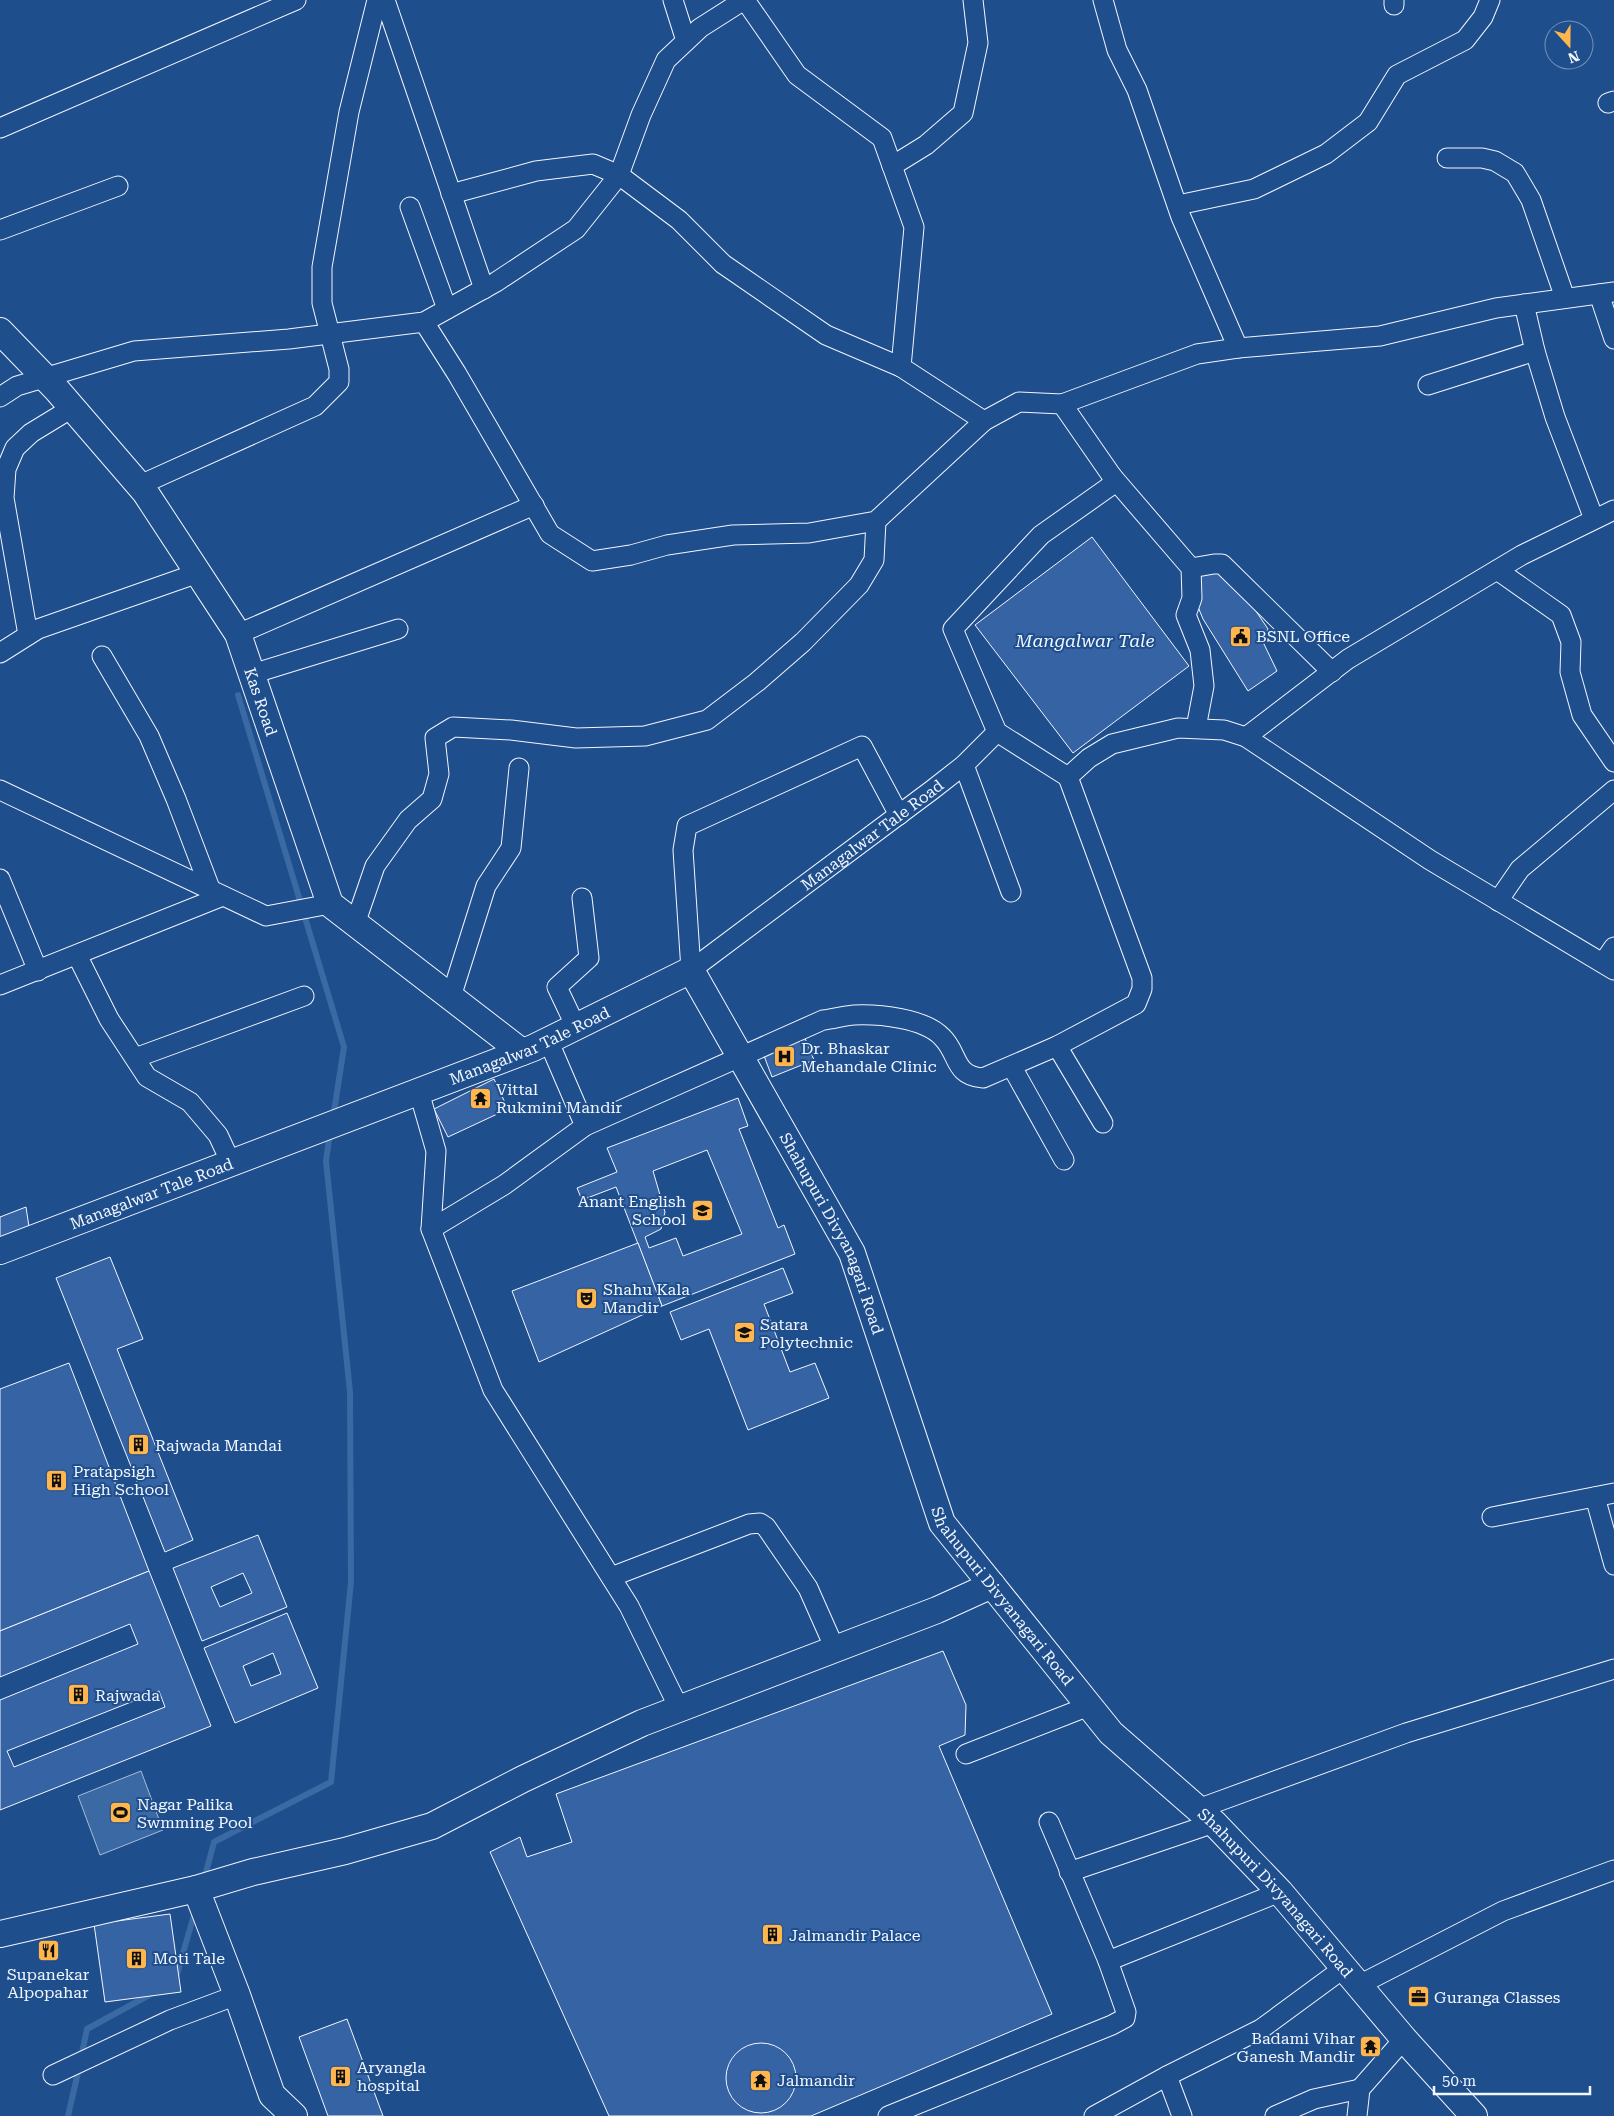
<svg xmlns="http://www.w3.org/2000/svg" width="1614" height="2116" viewBox="0 0 1614 2116" font-family="'Roboto Serif',serif">
<style>
.water{fill:#3b69a3;stroke:#a8bbd7}
.lines{fill:none;stroke-linecap:round;stroke-linejoin:round}
.stream{stroke:#3b69a3;stroke-width:6}
.building{fill:#3563a3;stroke:#f2f6ff;fill-rule:evenodd}
.street-casing{stroke:#f2f6ff;stroke-width:21}
.secondary-casing{stroke:#f2f6ff;stroke-width:28}
.street{stroke:#1f4e8c;stroke-width:19}
.secondary{stroke:#1f4e8c;stroke-width:26}
.labels{text-anchor:middle;stroke-width:4;stroke-linejoin:round;paint-order:stroke}
.poi-label{font-size:16px;fill:#f2f6ff;stroke:#1f4e8c;text-anchor:start}
.street-label{font-size:16px;fill:#f2f6ff;stroke:#1f4e8c}
.water-label{font-size:18px;font-style:italic;fill:#f2f6ff;stroke:#1f4e8c}
</style>
<rect width="100%" height="100%" fill="#1f4e8c"/>
<path class="water" d="M141,1771L163,1830L100,1855L78,1796Z"/>
<g class="lines">
<g class="stream">
<path d="M238,695L344,1047L333,1118"/>
<path d="M204,1880L214,1842L331,1782L351,1582L350,1392L326,1161L330,1132"/>
<path d="M176,1978L195,1911"/>
<path d="M81,2058L87,2029L153,1993"/>
<path d="M68,2116L79,2068"/>
</g>
</g>
<g class="building">
<path d="M1092,537L1189,666L1073,753L975,625Z"/>
<path d="M1195,572L1231,574L1268,629L1263,642L1277,671L1248,691L1203,619L1196,602Z"/>
<path d="M804,1036L814,1060L772,1077L763,1053Z"/>
<path d="M494,1079L508,1109L448,1137L434,1109Z"/>
<path d="M738,1098L748,1126L739,1129L778,1228L784,1225L795,1254L662,1306L616,1187L582,1200L577,1188L617,1172L607,1148ZM707,1150L742,1234L683,1256L676,1238L649,1248L645,1237L661,1229L665,1212L653,1171Z"/>
<path d="M26,1207L29,1227L0,1239V1217Z"/>
<path d="M638,1243L662,1306L539,1362L512,1291Z"/>
<path d="M110,1257L143,1339L117,1349L193,1540L165,1552L56,1278Z"/>
<path d="M783,1268L793,1293L764,1304L790,1372L815,1363L829,1398L748,1430L709,1329L681,1340L670,1312Z"/>
<path d="M69,1363L149,1571L0,1631V1389Z"/>
<path d="M258,1535L287,1607L202,1641L173,1568ZM243,1573L252,1593L220,1607L211,1587Z"/>
<path d="M149,1571L211,1726L0,1810V1700L138,1644L130,1624L0,1677V1631ZM159,1691L165,1707L14,1767L7,1751Z"/>
<path d="M287,1613L318,1688L235,1723L204,1648ZM273,1653L281,1674L251,1686L243,1666Z"/>
<path d="M943,1651L966,1705L965,1735L939,1746L1052,2014L811,2116H609L490,1852L520,1837L527,1857L572,1842L556,1794Z"/>
<path d="M170,1914L181,1992L105,2002L94,1924Z"/>
<path d="M347,2019L383,2116H328L299,2037Z"/>
<circle cx="761" cy="2078" r="35"/>
</g>
<g class="lines">
<defs>
<g id="street">
<path d="M385,0L484,289"/>
<path d="M673,0L686,41"/>
<path d="M1103,0L1117,50L1137,90L1181,217L1238,348"/>
<path d="M1394,0V5"/>
<path d="M1608,103L1614,101"/>
<path d="M0,128L296,0"/>
<path d="M1447,158H1482L1495,161L1515,173L1531,200L1565,298"/>
<path d="M892,166L926,145L963,113L978,43L973,0"/>
<path d="M451,194L536,171L593,164L619,175L679,220L723,264L826,335L901,367L914,227L882,138L797,75L745,0"/>
<path d="M1178,205L1254,189L1326,154L1368,122L1397,75L1465,40L1483,17L1490,0"/>
<path d="M410,207L447,309"/>
<path d="M0,230L118,186"/>
<path d="M1614,292L1496,308L1380,336L1238,348L1197,354L1062,404L1116,482L1041,535L953,629L997,732L1068,777L1089,758L1112,744L1178,728L1224,730L1246,737L1430,860L1614,970"/>
<path d="M1599,294L1614,339"/>
<path d="M1524,304L1535,351L1555,417L1594,519"/>
<path d="M424,322L457,374L550,534L592,561L631,555L667,545L733,535L809,533L876,521L984,421L1019,402L1062,404"/>
<path d="M901,367L984,421"/>
<path d="M1428,385L1535,351"/>
<path d="M0,397L17,386L134,351L289,339L424,322L496,282L576,229L619,175L641,115L666,60L700,28L744,0"/>
<path d="M1111,475L1191,568L1192,598L1186,615L1200,650L1204,686L1196,728"/>
<path d="M140,485L315,406L339,382V369L322,303V267L349,112L377,0"/>
<path d="M1191,568L1214,564H1222L1332,672"/>
<path d="M1497,570L1561,615L1571,642L1570,672L1582,715L1614,762"/>
<path d="M238,634L534,505"/>
<path d="M28,635L4,498L6,469L15,448L31,433L72,408"/>
<path d="M0,653L38,629L198,573"/>
<path d="M102,656L149,736L176,799L211,891"/>
<path d="M252,674L398,629"/>
<path d="M1246,737L1348,659L1522,555L1614,510"/>
<path d="M964,765L1011,892"/>
<path d="M0,790L266,916L330,904"/>
<path d="M0,879L38,971"/>
<path d="M1498,901L1520,869L1614,790"/>
<path d="M355,924L375,866L408,820L432,799L439,774L435,738L453,727L511,730L576,738L645,736L707,720L757,682L803,642L859,585L874,560L876,521"/>
<path d="M77,955L109,1019L147,1077L190,1102L218,1135L231,1163"/>
<path d="M1603,963L1614,947"/>
<path d="M691,970L683,850L687,826L862,746L899,815"/>
<path id="s1" d="M691,970L932,790L964,765L997,732"/>
<path d="M0,985L223,896"/>
<path d="M451,997L486,886L511,848L519,768"/>
<path d="M576,1027L557,987L589,958L582,898"/>
<path d="M548,1040L585,1126"/>
<path d="M1057,1046L1103,1123"/>
<path d="M135,1058L304,996"/>
<path d="M1012,1067L1064,1160"/>
<path d="M419,1092L436,1151L431,1229L493,1390L629,1606L679,1708"/>
<path d="M431,1229L504,1185L585,1126L823,1020C833,1019 843,1016 854,1015C879,1014 924,1018 942,1037C959,1053 953,1076 983,1078L1057,1046L1136,1004L1142,989V978L1068,777"/>
<path d="M1595,1497L1614,1565"/>
<path d="M1492,1517L1614,1493"/>
<path d="M611,1577L749,1524L760,1523L766,1527L808,1588L835,1649"/>
<path d="M966,1754L1089,1706"/>
<path d="M1196,1807L1206,1806L1406,1733L1614,1669"/>
<path d="M1069,1872L1214,1823"/>
<path d="M1108,1961L1280,1892"/>
<path d="M1359,1985L1503,1911L1614,1870"/>
<path d="M53,2075L170,2020L237,1995"/>
<path d="M1167,2076L1182,2116"/>
<path d="M888,2116L1112,2025L1125,2018L1126,2012L1108,1961L1049,1822"/>
<path d="M1094,2116L1167,2076L1261,2029L1344,1968"/>
<path d="M1275,2116L1314,2099L1360,2089"/>
<path d="M1357,2116L1360,2089L1404,2039"/>
</g>
<g id="secondary">
<path id="s2" d="M0,331L57,390L145,492L238,634L330,904L522,1052"/>
<path id="s3" d="M0,1251L533,1048L691,970L852,1253L942,1523L1111,1733L1214,1823L1280,1892L1404,2039L1474,2116"/>
<path d="M196,1889L237,1995L272,2095L294,2116"/>
<path d="M0,1934L196,1889L253,1872L345,1851L432,1826L523,1779L642,1723L937,1610L992,1585"/>
</g>
</defs>
<use href="#street" class="street-casing"/>
<use href="#secondary" class="secondary-casing"/>
<use href="#street" class="street"/>
<use href="#secondary" class="secondary"/>
</g>
<defs>
<symbol id="civic-square" viewBox="-11 -11 22 22"><rect x="-9" y="-9" width="18" height="18" rx="4" fill="#ffb74d" stroke="#1f4e8c"/><path d="M-.6-6.5H3V-4.5H.6V-3L4-1V1h2V6H-6V1h2V-1L-.6-3ZM-1.2 2.5V6h2.4V2.5Z" fill="#111"/></symbol>
<symbol id="hospital-square" viewBox="-11 -11 22 22"><rect x="-9" y="-9" width="18" height="18" rx="4" fill="#ffb74d" stroke="#1f4e8c"/><path d="M-5-5h3v3.5h4V-5h3V5h-3V1.5h-4V5h-3Z" fill="#111"/></symbol>
<symbol id="temple-square" viewBox="-11 -11 22 22"><rect x="-9" y="-9" width="18" height="18" rx="4" fill="#ffb74d" stroke="#1f4e8c"/><path d="M0-6L5-2H3V0L6.5 2.5H4V6H1.5V3h-3V6H-4V2.5H-6.5L-3 0V-2H-5Z" fill="#111"/></symbol>
<symbol id="school-square" viewBox="-11 -11 22 22"><rect x="-9" y="-9" width="18" height="18" rx="4" fill="#ffb74d" stroke="#1f4e8c"/><path d="M0-5L7-2L0 1L-7-2ZM-4 1L0 2.5L4 1V4Q0 6-4 4Z" fill="#111"/></symbol>
<symbol id="theatre-square" viewBox="-11 -11 22 22"><rect x="-9" y="-9" width="18" height="18" rx="4" fill="#ffb74d" stroke="#1f4e8c"/><path d="M-5-5.5Q0-4 5-5.5V0Q5 5 0 6Q-5 5-5 0ZM-3.3-2.5H-1v1.5H-3.3ZM1-2.5H3.3v1.5H1ZM-2.8 1Q0 5.5 2.8 1Z" fill="#111"/></symbol>
<symbol id="university-square" viewBox="-11 -11 22 22"><rect x="-9" y="-9" width="18" height="18" rx="4" fill="#ffb74d" stroke="#1f4e8c"/><path d="M0-5L7-2L0 1L-7-2ZM-4 1L0 2.5L4 1V4Q0 6-4 4Z" fill="#111"/></symbol>
<symbol id="building-square" viewBox="-11 -11 22 22"><rect x="-9" y="-9" width="18" height="18" rx="4" fill="#ffb74d" stroke="#1f4e8c"/><path d="M-4-6H4V6H1V3H-1V6H-4ZM-2.5-4.3h1.7v1.8h-1.7ZM.8-4.3h1.7v1.8H.8ZM-2.5-1h1.7V.8h-1.7ZM.8-1h1.7V.8H.8Z" fill="#111"/></symbol>
<symbol id="stadium-square" viewBox="-11 -11 22 22"><rect x="-9" y="-9" width="18" height="18" rx="4" fill="#ffb74d" stroke="#1f4e8c"/><path d="M0-5a6.5 5 0 1 0 0 10a6.5 5 0 1 0 0-10ZM-3.5-1.8h7v3.6h-7Z" fill="#111"/></symbol>
<symbol id="restaurant-square" viewBox="-11 -11 22 22"><rect x="-9" y="-9" width="18" height="18" rx="4" fill="#ffb74d" stroke="#1f4e8c"/><path d="M-5-6h1v4h1v-4h1v4h1v-4h1v5L-1.5 .5V6h-2V.5L-5-1ZM5-6V6H3V1.5H1.5Q1.5-4 5-6Z" fill="#111"/></symbol>
<symbol id="office-square" viewBox="-11 -11 22 22"><rect x="-9" y="-9" width="18" height="18" rx="4" fill="#ffb74d" stroke="#1f4e8c"/><path d="M-6-3h4V-5.5h4V-3h4V5H-6ZM-1-4.5V-3h2v-1.5ZM-6 0V1H6V0Z" fill="#111"/></symbol>
</defs>
<g fill-rule="evenodd">
<use href="#civic-square" x="1228" y="624" width="25" height="25"/>
<use href="#hospital-square" x="772" y="1044" width="25" height="25"/>
<use href="#temple-square" x="468" y="1086" width="25" height="25"/>
<use href="#school-square" x="690" y="1198" width="25" height="25"/>
<use href="#theatre-square" x="574" y="1286" width="25" height="25"/>
<use href="#university-square" x="732" y="1320" width="25" height="25"/>
<use href="#building-square" x="126" y="1432" width="25" height="25"/>
<use href="#building-square" x="44" y="1468" width="25" height="25"/>
<use href="#building-square" x="66" y="1682" width="25" height="25"/>
<use href="#stadium-square" x="108" y="1800" width="25" height="25"/>
<use href="#building-square" x="760" y="1922" width="25" height="25"/>
<use href="#restaurant-square" x="36" y="1938" width="25" height="25"/>
<use href="#building-square" x="124" y="1946" width="25" height="25"/>
<use href="#office-square" x="1406" y="1984" width="25" height="25"/>
<use href="#temple-square" x="1358" y="2034" width="25" height="25"/>
<use href="#building-square" x="328" y="2064" width="25" height="25"/>
<use href="#temple-square" x="748" y="2068" width="25" height="25"/>
</g>
<g class="labels">
<g class="poi-label">
<text x="1256" y="642">BSNL Office</text>
<text x="801" y="1054">Dr. Bhaskar<tspan x="801" dy="18">Mehandale Clinic</tspan></text>
<text x="496" y="1095">Vittal<tspan x="496" dy="18">Rukmini Mandir</tspan></text>
<text x="686" y="1207" text-anchor="end">Anant English<tspan x="686" dy="18">School</tspan></text>
<text x="603" y="1295">Shahu Kala<tspan x="603" dy="18">Mandir</tspan></text>
<text x="760" y="1330">Satara<tspan x="760" dy="18">Polytechnic</tspan></text>
<text x="155" y="1451">Rajwada Mandai</text>
<text x="73" y="1477">Pratapsigh<tspan x="73" dy="18">High School</tspan></text>
<text x="95" y="1701">Rajwada</text>
<text x="137" y="1810">Nagar Palika<tspan x="137" dy="18">Swmming Pool</tspan></text>
<text x="789" y="1941">Jalmandir Palace</text>
<text x="153" y="1964">Moti Tale</text>
<text x="48" y="1980" text-anchor="middle">Supanekar<tspan x="48" dy="18">Alpopahar</tspan></text>
<text x="1434" y="2003">Guranga Classes</text>
<text x="1355" y="2044" text-anchor="end">Badami Vihar<tspan x="1355" dy="18">Ganesh Mandir</tspan></text>
<text x="357" y="2073">Aryangla<tspan x="357" dy="18">hospital</tspan></text>
<text x="777" y="2086">Jalmandir</text>
</g>
<g class="street-label">
<text dy="6" stroke="none"><textPath href="#s2" startOffset="458">Kas Road</textPath></text>
<text dy="6" stroke="none"><textPath href="#s1" startOffset="226">Managalwar Tale Road</textPath></text>
<text dy="6" stroke="none"><textPath href="#s3" startOffset="568">Managalwar Tale Road</textPath></text>
<text dy="6" stroke="none"><textPath href="#s3" startOffset="162">Managalwar Tale Road</textPath></text>
<text dy="6" stroke="none"><textPath href="#s3" startOffset="1046">Shahupuri Divyanagari Road</textPath></text>
<text dy="6" stroke="none"><textPath href="#s3" startOffset="1451">Shahupuri Divyanagari Road</textPath></text>
<text dy="6" stroke="none"><textPath href="#s3" startOffset="1856">Shahupuri Divyanagari Road</textPath></text>
</g>
<g class="water-label">
<text x="1085" y="647">Mangalwar Tale</text>
</g>
</g>
<g transform="translate(1569 45) rotate(159)"><circle r="24" fill="#1f4e8c" stroke="#7391ba"/>
<path d="M0-4L9 19L0 12L-9 19Z" fill="#ffb74d"/>
<text y="-8" font-size="14" font-weight="bold" text-anchor="middle" fill="#f2f6ff">N</text>
</g>
<path d="M1434 2086v8h156v-8" fill="none" stroke="#f2f6ff" stroke-width="2.5"/>
<text x="1442" y="2086" font-size="15" fill="#f2f6ff" stroke="#1f4e8c" stroke-width="4" paint-order="stroke">50 m</text>
</svg>
